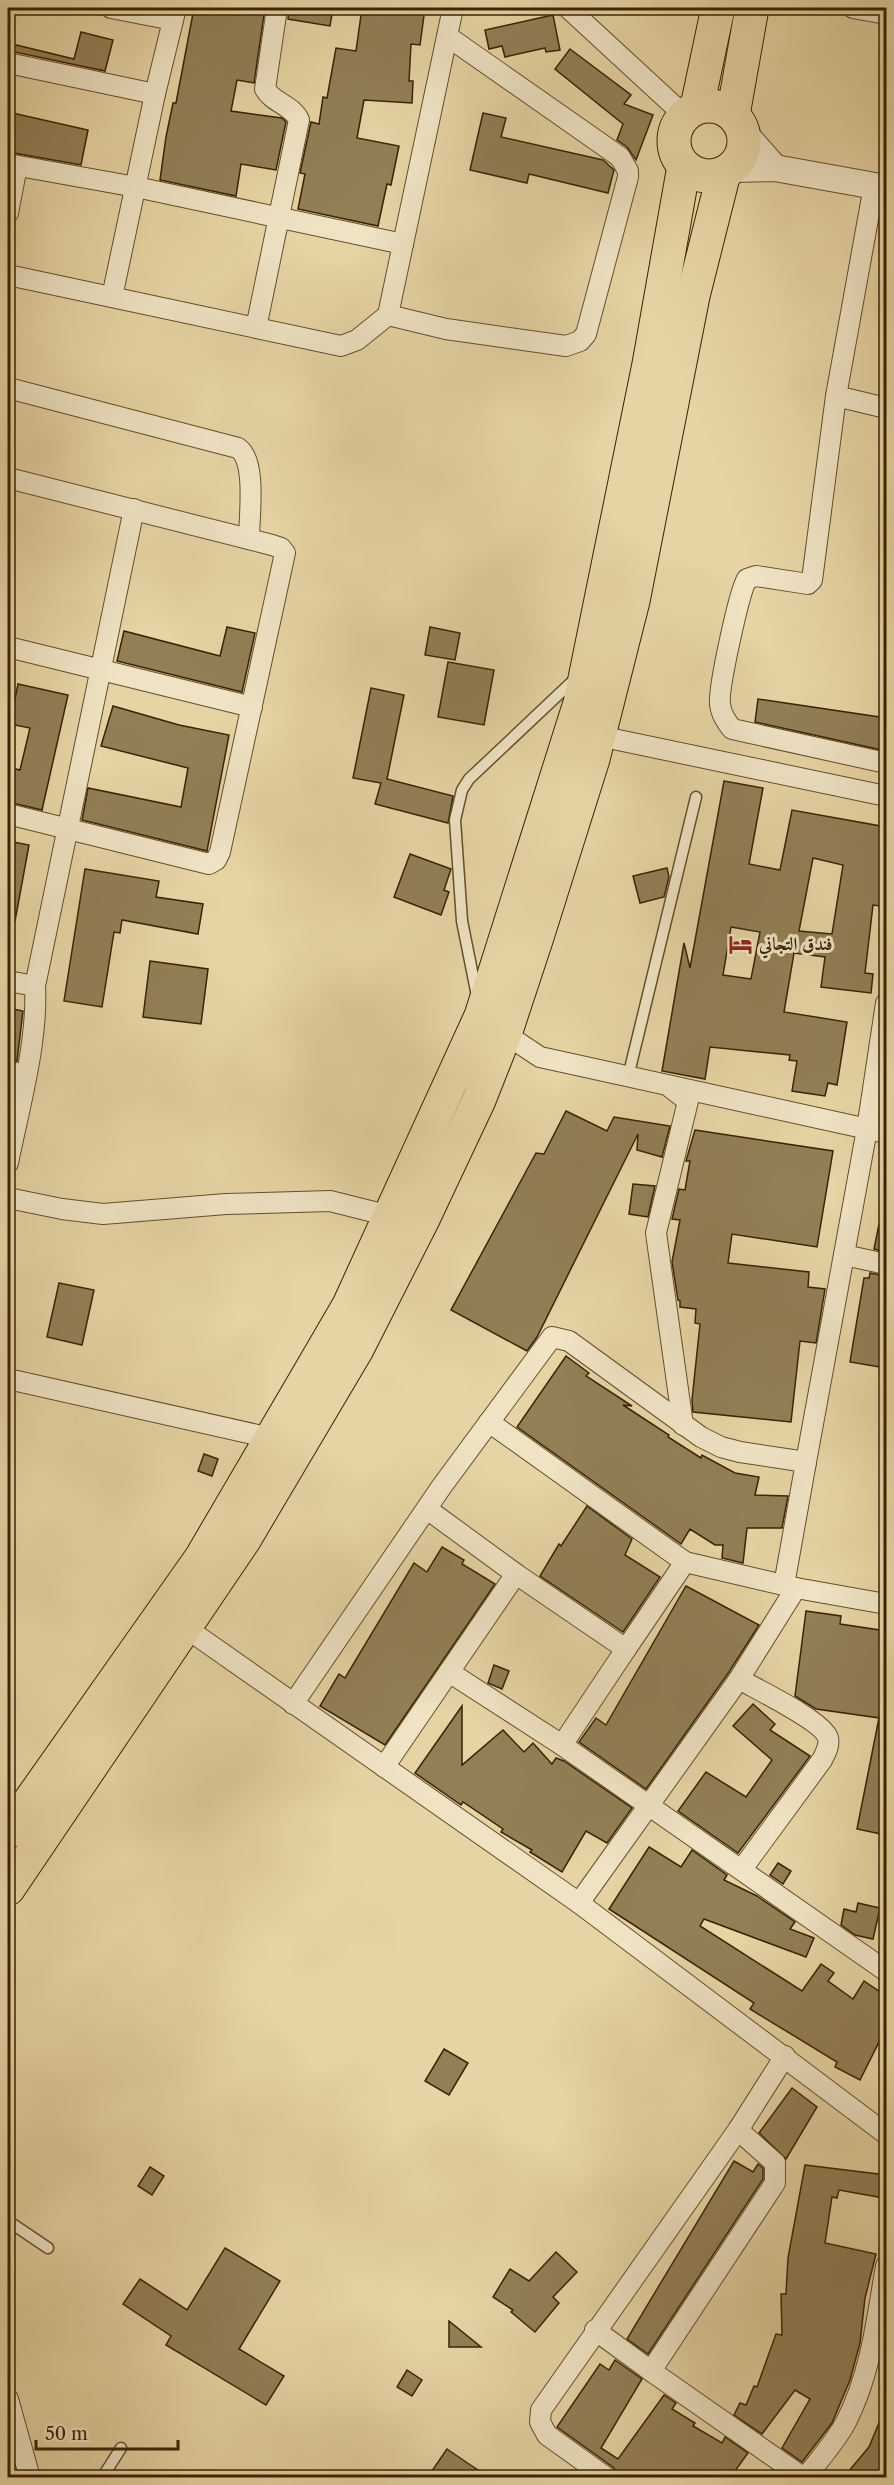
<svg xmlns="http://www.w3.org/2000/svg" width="894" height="2485" viewBox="0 0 894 2485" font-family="'Libre Caslon Text',Amiri,serif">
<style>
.building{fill:#927f56;stroke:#382302;stroke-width:1.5;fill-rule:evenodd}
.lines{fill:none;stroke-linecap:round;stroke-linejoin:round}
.service-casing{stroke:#644f2a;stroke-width:13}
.minor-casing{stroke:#644f2a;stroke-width:22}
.tertiary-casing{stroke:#644f2a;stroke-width:28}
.trunk-casing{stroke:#382302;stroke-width:35}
.service{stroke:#efe3c4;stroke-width:10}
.minor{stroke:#efe3c4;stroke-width:20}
.tertiary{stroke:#efe3c4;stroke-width:26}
.trunk{stroke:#e6d4a4;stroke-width:33}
.labels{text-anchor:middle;stroke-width:6;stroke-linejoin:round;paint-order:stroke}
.poi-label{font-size:18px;font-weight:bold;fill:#382302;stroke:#efe3c4;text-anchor:start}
</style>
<rect width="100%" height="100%" fill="#e6d4a4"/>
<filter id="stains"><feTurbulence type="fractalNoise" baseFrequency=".00333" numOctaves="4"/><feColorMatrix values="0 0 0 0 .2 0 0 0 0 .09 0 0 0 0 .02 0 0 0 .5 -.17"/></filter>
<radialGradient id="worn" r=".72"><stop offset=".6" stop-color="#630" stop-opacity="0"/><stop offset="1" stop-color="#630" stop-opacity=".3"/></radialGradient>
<g class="building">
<path d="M194,8H265L254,83L237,80L231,111L282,118L286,122L276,170L241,164L236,196L160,180L166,137L173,103H176Z"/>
<path d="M289,8H333L330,26L288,19Z"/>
<path d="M362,8H425L420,45L411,44L409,81H413L412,103L364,100L357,138L399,146L391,185L387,184L378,226L298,209L305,174L300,173L311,122L319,124L323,97L327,98L336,48L356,51Z"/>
<path d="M553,15L560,50L546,52L545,48L505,57L502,46L489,49L485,30Z"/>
<path d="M81,32L113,40L105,71L10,51L12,44L74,59Z"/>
<path d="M570,49L631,95L624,104L653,115L636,160L627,147L617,140L623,124L555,69Z"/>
<path d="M8,112L88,130L81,165L8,152Z"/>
<path d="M483,113L506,118L501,137L603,160L614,170L608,193L529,174L527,183L470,170Z"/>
<path d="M227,627L255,633L242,692L117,661L124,631L220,656Z"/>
<path d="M430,627L460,633L455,660L425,655Z"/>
<path d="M448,662L494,670L484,725L438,717Z"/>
<path d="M18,684L68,695L42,810L8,802V767L20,770L30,728L10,724Z"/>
<path d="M371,688L404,695L387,779L453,796L448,823L375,804L381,783L353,778Z"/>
<path d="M758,699L886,718V751L755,722Z"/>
<path d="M113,706L179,725L229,735L207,851L82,820L88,788L181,807L188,768L101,746Z"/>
<path d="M724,781L763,788L749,864L780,870L792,810L886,827V870L880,906L873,905L865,973L873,974L871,993L821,987L825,957L794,953L784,1012L847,1022L837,1085L828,1083L825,1096L792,1091L797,1061L789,1060L790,1055L710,1047L705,1079L662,1071L684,943L690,968ZM813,858L843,865L832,934L799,931ZM731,927L760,932L751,979L723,975Z"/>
<path d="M8,841L29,845L15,921H8Z"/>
<path d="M410,854L451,869L444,890L449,892L441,915L394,897Z"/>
<path d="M667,868L669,877L664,897L640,903L633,876Z"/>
<path d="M85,869L159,881L156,897L203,904L198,934L122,920L120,933L114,932L102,1007L64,1001Z"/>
<path d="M150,961L208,969L201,1024L143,1017Z"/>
<path d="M8,1008L23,1011L17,1061L8,1059Z"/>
<path d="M566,1111L607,1131L614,1117L670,1126L662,1157L637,1150L638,1134L537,1337L527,1351L451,1310L536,1153L544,1154Z"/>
<path d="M695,1130L833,1151L817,1247L732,1234L728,1263L809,1272L808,1287L825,1289L816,1343L800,1341L791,1422L693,1412L692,1400L700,1324L695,1323L696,1309L680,1307V1301L678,1300L672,1262L680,1220L672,1219L679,1189L685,1190L690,1161H686Z"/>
<path d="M633,1184L655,1186L648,1217L629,1214Z"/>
<path d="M879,1224L886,1225V1252L874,1249Z"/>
<path d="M870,1273L886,1276V1368L850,1362L864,1278H869Z"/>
<path d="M59,1283L94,1290L82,1345L47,1337Z"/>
<path d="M566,1356L589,1373L586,1376L632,1406L623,1405L669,1435L668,1437L701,1458L702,1455L735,1473L759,1477L755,1495L788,1496L782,1528H747L743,1563L722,1558L723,1545H715L690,1529L681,1544L517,1427Z"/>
<path d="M204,1454L218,1459L212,1476L198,1471Z"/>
<path d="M587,1506L632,1539L625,1555L660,1577L623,1632L540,1576L559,1544L561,1546Z"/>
<path d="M442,1547L464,1560L462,1564L495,1584L385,1745L320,1706L339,1674L345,1678L414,1563L427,1572Z"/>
<path d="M686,1586L759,1625L729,1672L646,1789L579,1742L596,1718L606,1725Z"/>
<path d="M806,1611L841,1616L840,1624L886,1631V1835L857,1829L879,1718L816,1709L795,1696Z"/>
<path d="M494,1665L509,1671L502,1689L488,1683Z"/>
<path d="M753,1704L775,1724L770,1730L810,1756L738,1853L678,1811L706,1772L746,1797L772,1760L733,1726Z"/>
<path d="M462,1706V1765L503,1730L524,1752L533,1743L552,1764L556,1758L564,1761L632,1808L607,1843L586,1831L562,1872L530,1852L532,1850L501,1832L503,1829L463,1802L461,1805L415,1773Z"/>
<path d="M649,1847L681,1867L692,1850L727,1875L724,1880L757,1896L795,1922L790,1929L814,1938L806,1957L704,1919L700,1926L802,1991L821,1964L834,1973L828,1981L853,1999L864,1981L886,1996V2028L860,2080L835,2067L837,2062L750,2009L754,2003L609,1909Z"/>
<path d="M778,1863L791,1871L783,1884L770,1875Z"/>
<path d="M858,1903L880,1908L873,1939L855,1935L841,1925L844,1909L856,1912Z"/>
<path d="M444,2049L468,2063L449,2095L425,2081Z"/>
<path d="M792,2088L817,2107L786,2159L759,2133Z"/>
<path d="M734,2161L753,2172L758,2164L763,2168V2179L648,2354L627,2339Z"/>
<path d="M805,2165L886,2175V2182L884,2198L839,2190L837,2198L832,2197L825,2243L876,2254L865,2298L860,2343L850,2380L832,2423L802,2462L782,2448L810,2399L795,2390L762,2434L734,2415L740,2403L746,2405L754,2386L757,2387L776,2334L782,2335L781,2294H786L788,2258Z"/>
<path d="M150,2167L164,2176L152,2195L138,2186Z"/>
<path d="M225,2248L280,2281L239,2349L284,2376L266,2405L166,2345L171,2336L123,2304L140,2279L187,2310Z"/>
<path d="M556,2252L577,2272L553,2297L559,2303L535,2332L511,2312L513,2310L493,2297L510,2269L529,2281Z"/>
<path d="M449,2321L481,2347H449Z"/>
<path d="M615,2360L642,2379L601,2448L618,2459L664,2395L676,2403L672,2409L695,2423L693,2426L722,2443L725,2437L748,2453L730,2478H619L614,2468L557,2427L600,2364L609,2370Z"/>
<path d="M407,2370L422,2380L412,2396L397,2387Z"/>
<path d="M886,2406V2478H843L869,2447Z"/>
<path d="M447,2449L469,2464L490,2478H427Z"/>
</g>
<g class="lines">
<defs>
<g id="service">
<path d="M477,996L462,921L455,820L462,790L469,779L575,679"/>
<path d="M628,1077L696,797"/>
<path d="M8,2221L48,2248"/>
<path d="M102,2478L121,2448"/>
</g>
<g id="minor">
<path d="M111,8L173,20"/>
<path d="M568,8L684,115"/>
<path d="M853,8L886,14"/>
<path d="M447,36L620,157L628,171V177L586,334L580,341L566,346L446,329L388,315L453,8"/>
<path d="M8,63L155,94"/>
<path d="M8,164L136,187L403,244"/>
<path d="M874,186L836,396L812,580L808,584L756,576L747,579C739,592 718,689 720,704C721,714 726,721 732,729L886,763"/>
<path d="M8,213L17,166"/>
<path d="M8,275L341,346L357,340L388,315"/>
<path d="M112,297L155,94L176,8"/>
<path d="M256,328L299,120C292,105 273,103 265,89L277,8"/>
<path d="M8,388L238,448C257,461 249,517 249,539"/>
<path d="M836,396L886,408"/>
<path d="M8,478L272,545L281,548L285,553L220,852L216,860L209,864L8,814"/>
<path d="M8,647L252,707"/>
<path d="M599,736L886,796"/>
<path d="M8,981L35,986C38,1042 19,1108 8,1163"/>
<path d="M35,986L134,509"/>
<path d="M498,1029L540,1057L886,1133"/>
<path d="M8,1071L25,1075"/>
<path d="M671,1088L688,1101L656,1233L683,1425"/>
<path d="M8,1198L62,1209L103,1214L226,1204L330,1201L390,1216"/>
<path d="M844,1255L886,1264"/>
<path d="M8,1379L271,1438"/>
<path d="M806,1462L867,1129L886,1003"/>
<path d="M427,1509L516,1574"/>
<path d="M685,1562L796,1588L886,1604"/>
<path d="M186,1628L579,1903L886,2134"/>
<path d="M449,1672L562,1745L886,1971"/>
<path d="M739,1679C756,1689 823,1721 828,1738C830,1746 825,1754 822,1760L742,1869"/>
<path d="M293,1704L442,1486L552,1337L569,1341L701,1437L721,1447L740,1452L806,1462L784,1585"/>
<path d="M562,1745L626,1649"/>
<path d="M384,1767L516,1574L626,1649L685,1562L489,1422"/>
<path d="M579,1903L739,1679L796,1588"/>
<path d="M738,2130L775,2163V2183L651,2371L804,2478"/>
<path d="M595,2330L651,2371"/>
<path d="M8,2399L30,2478"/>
<path d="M607,2478L547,2435L540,2422L541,2410L738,2130L785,2056"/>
<path d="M805,2478C819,2460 836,2441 846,2422C871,2373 877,2318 886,2266"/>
</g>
<g id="tertiary">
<path d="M744,133L775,168"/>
<path d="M732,169L775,168L886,188"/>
</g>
<g id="trunk">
<circle cx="709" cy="141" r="35"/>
<path d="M697,107L718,8"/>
<path d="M733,115L752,8"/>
<path d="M8,1832L201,1558L310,1372L349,1305L481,1016L580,703L649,364L684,166"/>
<path d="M8,1889L244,1540L357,1349L423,1219L479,1100L505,1034L537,937L593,759L633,601L693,296L724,173"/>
</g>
</defs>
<use href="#service" class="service-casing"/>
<use href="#minor" class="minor-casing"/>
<use href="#tertiary" class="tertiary-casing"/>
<use href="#trunk" class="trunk-casing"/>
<use href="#service" class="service"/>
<use href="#minor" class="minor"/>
<use href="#tertiary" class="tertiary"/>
<use href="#trunk" class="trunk"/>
</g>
<defs>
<symbol id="hotel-bare" viewBox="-9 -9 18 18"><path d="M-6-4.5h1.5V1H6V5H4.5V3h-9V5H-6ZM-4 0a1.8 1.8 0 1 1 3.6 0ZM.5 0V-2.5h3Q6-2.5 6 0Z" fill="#8f2418" stroke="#efe3c4" stroke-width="2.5" paint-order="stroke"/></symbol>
</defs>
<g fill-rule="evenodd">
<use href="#hotel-bare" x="724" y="928" width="33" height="33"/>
</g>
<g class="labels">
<g class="poi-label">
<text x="759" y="950">فندق التجاني</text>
</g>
</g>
<rect width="894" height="2485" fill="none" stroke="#e6d4a4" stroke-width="30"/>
<rect x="9" y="9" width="876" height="2467" fill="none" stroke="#382302" stroke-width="3"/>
<rect x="15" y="15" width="864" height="2455" fill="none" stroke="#382302" stroke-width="1.5"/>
<path d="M36 2440v9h142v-9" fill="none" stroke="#382302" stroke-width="3"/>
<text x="45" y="2440" font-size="18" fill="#382302" stroke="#efe3c4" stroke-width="4.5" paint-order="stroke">50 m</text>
<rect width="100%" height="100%" filter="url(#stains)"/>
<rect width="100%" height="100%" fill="url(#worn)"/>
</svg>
